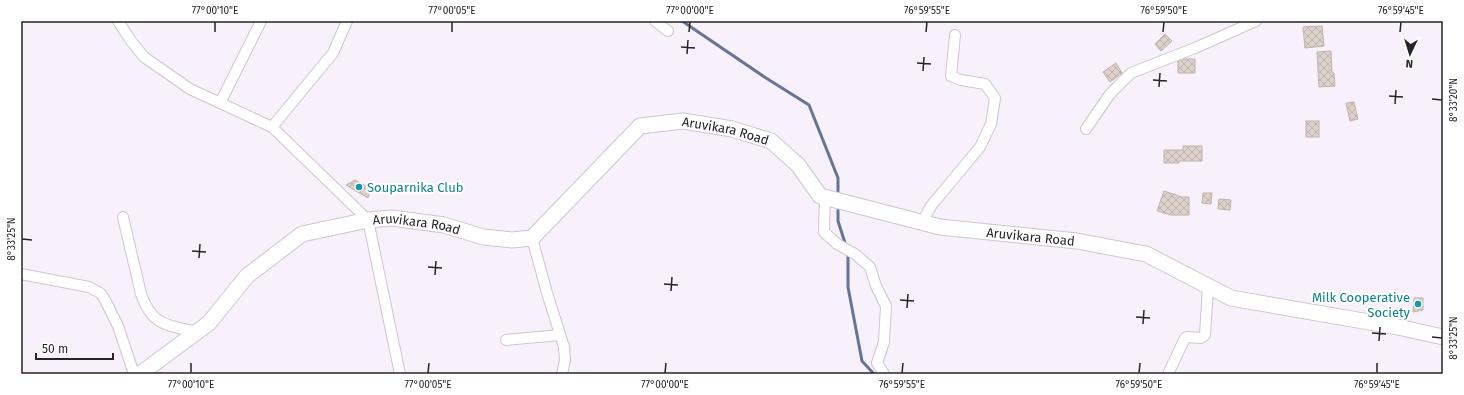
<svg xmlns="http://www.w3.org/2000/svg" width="1464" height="395" viewBox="0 0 1464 395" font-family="'Fira Sans',sans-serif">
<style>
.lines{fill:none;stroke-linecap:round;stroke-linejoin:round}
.stream{stroke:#657595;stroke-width:3}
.building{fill:url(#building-cross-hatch);stroke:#bfb3ad}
.minor-casing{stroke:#cdc6d0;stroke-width:12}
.secondary-casing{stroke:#cdc6d0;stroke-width:17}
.minor{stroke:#fff;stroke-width:10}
.secondary{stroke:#fff;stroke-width:15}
.ticks{fill:none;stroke:#262427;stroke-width:1.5}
.culture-dot{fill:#0f9aa8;stroke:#fff;stroke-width:1.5}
.labels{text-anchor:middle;stroke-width:4;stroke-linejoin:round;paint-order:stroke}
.street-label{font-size:13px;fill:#262427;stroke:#fff}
.culture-label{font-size:13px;fill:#0d838f;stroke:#fff;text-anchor:start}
.neatline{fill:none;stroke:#262427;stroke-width:1.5}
.ticks-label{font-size:10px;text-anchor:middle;fill:#262427}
</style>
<defs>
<pattern id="building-cross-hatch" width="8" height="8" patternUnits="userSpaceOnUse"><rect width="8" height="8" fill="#ddd1ca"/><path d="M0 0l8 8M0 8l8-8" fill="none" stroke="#beb3ae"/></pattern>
</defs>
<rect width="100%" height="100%" fill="#f8f1fc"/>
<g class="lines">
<g class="stream">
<path d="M682,21L766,78L809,105L838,178V191"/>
<path d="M838,210V221L846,246"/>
<path d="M848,254V287L862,361L874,374"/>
</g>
</g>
<g class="building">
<path d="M1322,26L1324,46L1305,48L1303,27Z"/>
<path d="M1165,34L1172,41L1161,51L1155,44Z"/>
<path d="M1331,51L1332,73H1334L1335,86L1319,87L1317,52Z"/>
<path d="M1185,59H1195V73H1178V61Z"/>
<path d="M1116,63L1122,73L1110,82L1103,72Z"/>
<path d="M1354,102L1358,119L1350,121L1346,103Z"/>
<rect x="1306" y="121" width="13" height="16"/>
<path d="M1183,146H1202V161H1179V163H1164V150H1183Z"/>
<path d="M355,180L371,189L368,198L346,185Z"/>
<path d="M1164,191L1182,197H1189V215H1171L1157,211Z"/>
<path d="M1203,193H1212L1211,204L1202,203Z"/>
<path d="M1219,199L1231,200L1230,210L1218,209Z"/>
<path d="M1414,298H1423V310L1413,312Z"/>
</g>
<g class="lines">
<defs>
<g id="minor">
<path d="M118,21L131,41L144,57L190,89L272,127L368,220L400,374"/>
<path d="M655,21L668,31"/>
<path d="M220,103L261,21"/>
<path d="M272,127L333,53L347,21"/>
<path d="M1086,129L1110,94L1131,73L1195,48L1256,21"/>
<path d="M825,197L824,232L837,244L855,254L870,267L876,286L886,306L884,342L877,363L884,374"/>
<path d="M123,217L141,294C152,326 167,325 197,332"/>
<path d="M922,222L931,206L980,147L991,124L995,98L985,84L961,80L951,76L955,35"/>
<path d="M532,238L547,293L564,347L565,360L562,374"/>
<path d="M21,274L89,287L100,293L104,298L118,326L134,374"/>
<path d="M506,340L560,335"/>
<path d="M1168,374L1185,338L1187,337L1201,338L1205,335L1208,286"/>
</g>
<g id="secondary">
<path id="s1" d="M140,374L209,323L247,276L302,234L368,220L392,218L444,225L483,237L512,240L532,238L640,126L683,121L732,129L771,141L798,165L820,196L940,227L1077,241L1146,254L1231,298L1398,327L1443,337"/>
</g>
</defs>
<use href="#minor" class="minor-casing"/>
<use href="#secondary" class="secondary-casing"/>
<use href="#minor" class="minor"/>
<use href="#secondary" class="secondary"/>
</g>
<path class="ticks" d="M215,32V22M452,32V22M689,32L690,22M926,32L927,22M1163,32L1164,22M1400,32L1401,22M681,47L695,48M687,54L688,40M917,63L931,64M923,71L924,57M1153,80L1167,81M1159,87L1160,73M1389,96L1403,97M1432,99L1442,100M1395,104L1396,90M22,239L32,240M192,251L206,252M199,258L200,244M428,267L442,268M435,275L436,261M664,284L678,285M671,291L672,277M900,300L914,301M907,308L908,294M1136,317L1150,318M1143,324L1144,310M1372,333L1386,334M1432,337L1442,338M1379,341L1380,327M191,373V363M428,373L429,363M665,373L666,363M902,373L903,363M1139,373L1140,363M1377,373V363"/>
<g class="culture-dot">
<circle cx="359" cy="187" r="4"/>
<circle cx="1418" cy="304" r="4"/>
</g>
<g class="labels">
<g class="street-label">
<text dy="5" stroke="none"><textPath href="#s1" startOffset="692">Aruvikara Road</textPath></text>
<text dy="5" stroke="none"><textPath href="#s1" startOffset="332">Aruvikara Road</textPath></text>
<text dy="5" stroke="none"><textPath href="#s1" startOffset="1028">Aruvikara Road</textPath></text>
</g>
<g class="culture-label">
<text x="367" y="192">Souparnika Club</text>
<text x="1410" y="302" text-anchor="end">Milk Cooperative<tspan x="1410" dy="15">Society</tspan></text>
</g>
</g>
<rect width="1464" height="395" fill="none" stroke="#ffffff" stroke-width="44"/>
<g transform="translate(1410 54) rotate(184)" stroke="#ffffff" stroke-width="3" paint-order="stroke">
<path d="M0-3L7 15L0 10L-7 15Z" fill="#262427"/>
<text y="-6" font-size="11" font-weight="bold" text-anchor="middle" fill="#262427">N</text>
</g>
<path d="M36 353v6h77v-6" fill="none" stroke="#262427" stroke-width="2"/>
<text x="42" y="353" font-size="12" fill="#262427" stroke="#ffffff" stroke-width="3" paint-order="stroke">50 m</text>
<rect x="22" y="22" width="1420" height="351" class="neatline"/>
<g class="ticks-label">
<text x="215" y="14">77°00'10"E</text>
<text x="452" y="14">77°00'05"E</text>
<text x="690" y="14">77°00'00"E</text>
<text x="927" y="14">76°59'55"E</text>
<text x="1164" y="14">76°59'50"E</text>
<text x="1401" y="14">76°59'45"E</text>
<text transform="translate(1453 100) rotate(-90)" y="4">8°33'20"N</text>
<text transform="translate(11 239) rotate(-90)" y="4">8°33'25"N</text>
<text transform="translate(1453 338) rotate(-90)" y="4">8°33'25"N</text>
<text x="191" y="388">77°00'10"E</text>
<text x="428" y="388">77°00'05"E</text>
<text x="665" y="388">77°00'00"E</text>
<text x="902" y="388">76°59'55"E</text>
<text x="1139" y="388">76°59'50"E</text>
<text x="1377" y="388">76°59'45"E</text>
</g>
</svg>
